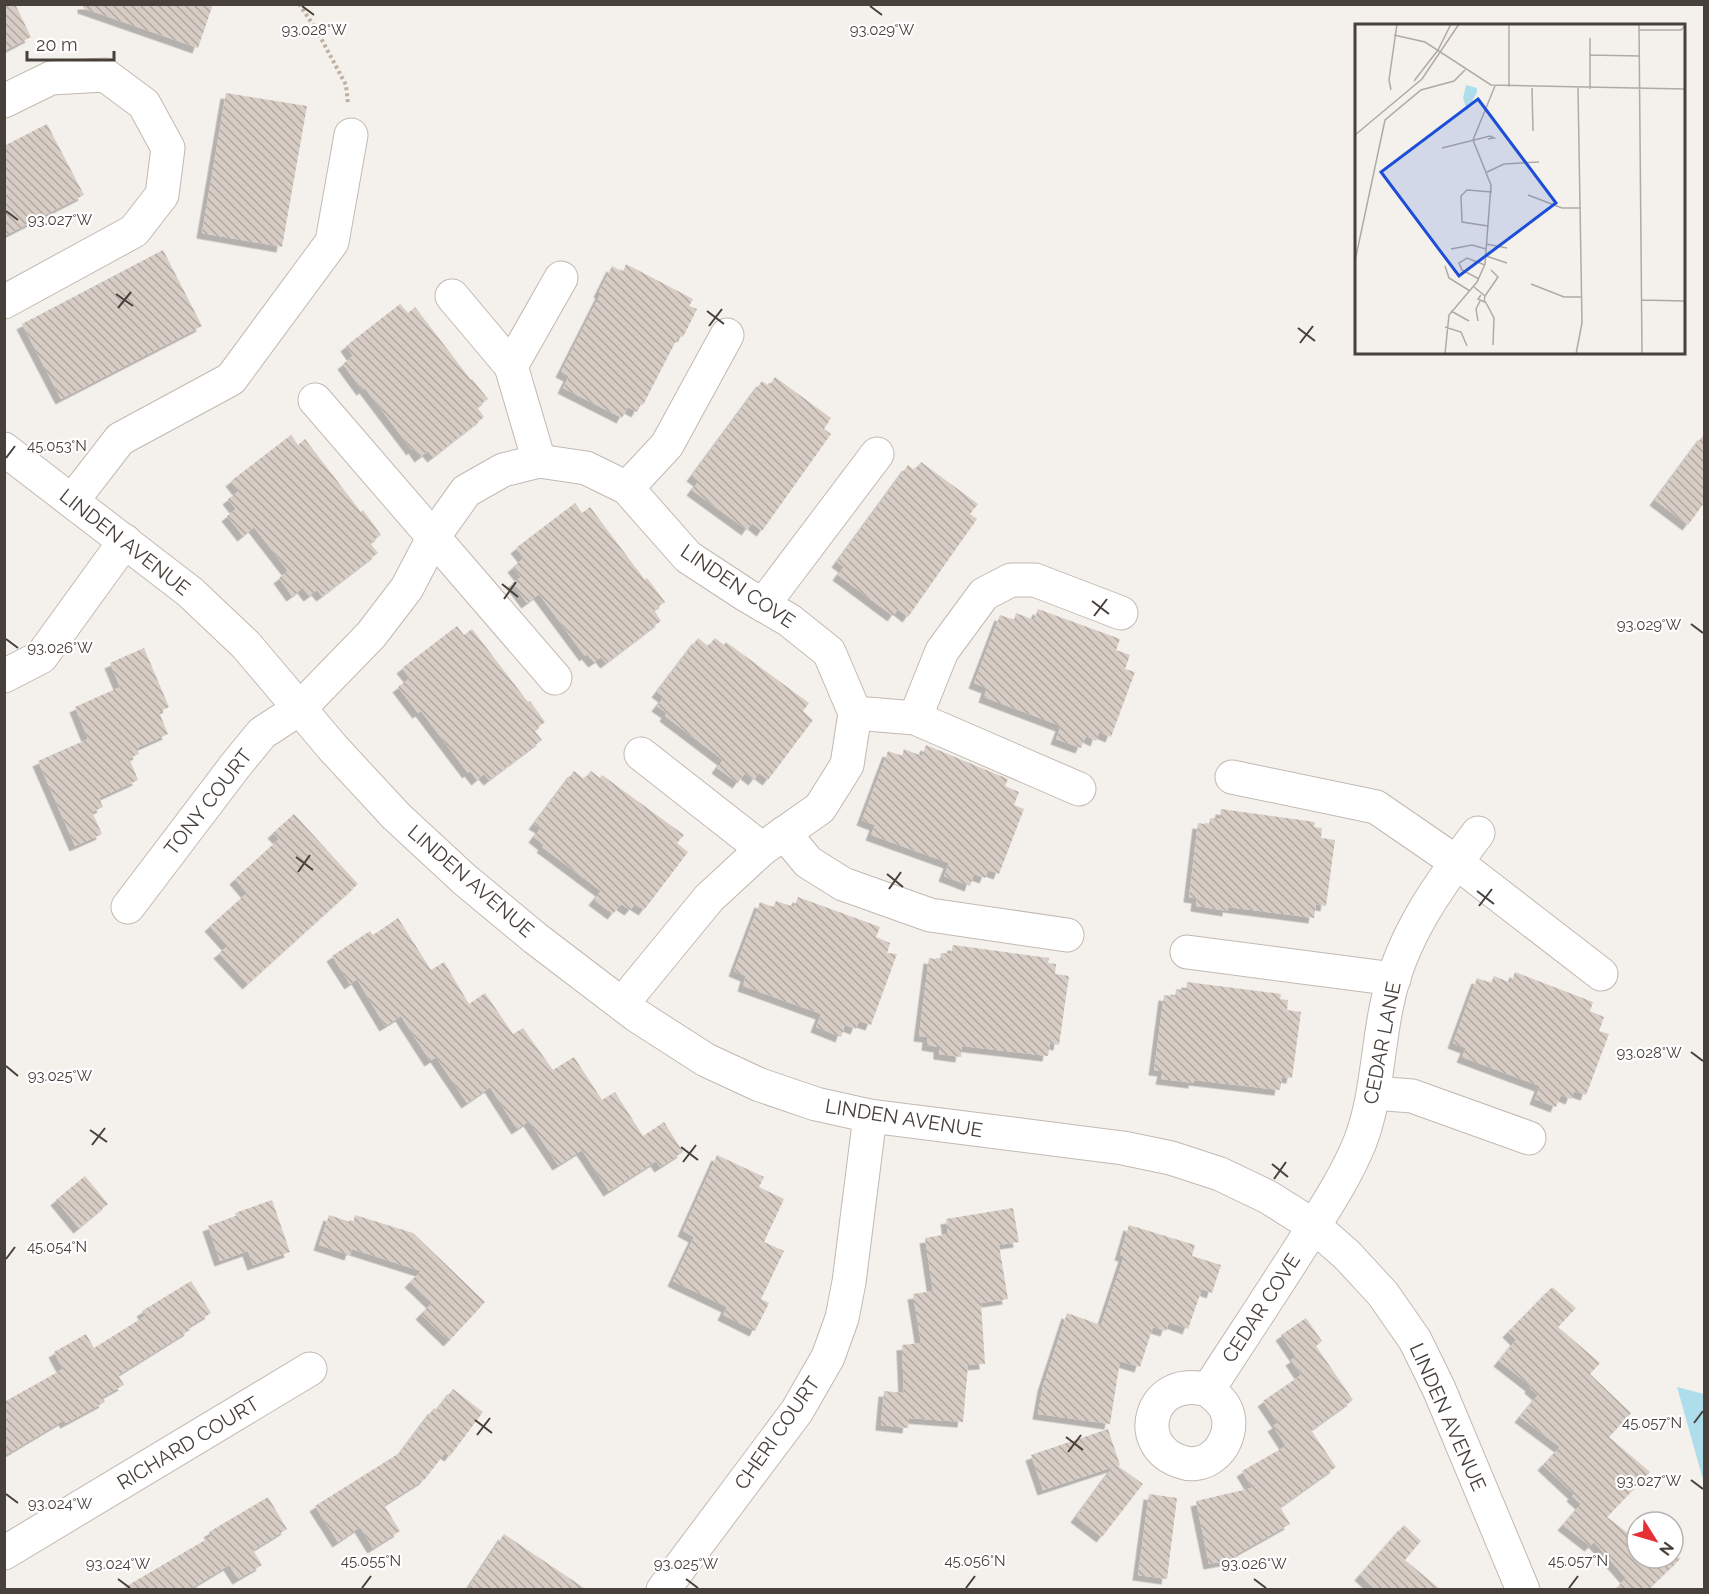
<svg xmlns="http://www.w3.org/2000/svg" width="1709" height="1594" viewBox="0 0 1709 1594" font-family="Raleway,sans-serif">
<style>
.water{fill:#aeddeb}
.building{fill:url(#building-back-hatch);filter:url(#shadow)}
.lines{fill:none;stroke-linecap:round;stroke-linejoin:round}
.minor-casing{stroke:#c2b9b2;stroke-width:35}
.path{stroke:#c0b0a1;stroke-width:4;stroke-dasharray:3 3;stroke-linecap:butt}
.minor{stroke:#fff;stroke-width:33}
.ticks{fill:none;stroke:#48403a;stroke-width:2}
.labels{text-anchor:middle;stroke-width:4.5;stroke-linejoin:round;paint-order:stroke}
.street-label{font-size:20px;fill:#48403a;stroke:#fff}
.inset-road{fill:none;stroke:#afaaa5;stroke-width:1.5}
.view{fill:#1d4ed8;fill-opacity:0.15;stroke:#1d4ed8;stroke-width:3}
.inset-edge{fill:none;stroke:#48403a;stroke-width:3}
.ticks-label{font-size:15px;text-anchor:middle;fill:#48403a;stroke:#fff;stroke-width:4.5;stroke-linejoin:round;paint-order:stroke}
</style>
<defs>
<pattern id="building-back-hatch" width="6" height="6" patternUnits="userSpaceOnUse" patternTransform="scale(1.5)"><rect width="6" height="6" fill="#d8cdc5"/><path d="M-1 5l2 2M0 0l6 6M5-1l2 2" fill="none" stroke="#b1a8a1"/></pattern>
<filter id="shadow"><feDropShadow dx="-5.5" dy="5.5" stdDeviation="0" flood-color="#0004"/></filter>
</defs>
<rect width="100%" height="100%" fill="#f4f0ec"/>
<path class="water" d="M1677,1387L1704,1394V1483Z"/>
<g class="building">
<path d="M4,4H15L31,37L4,51Z"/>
<path d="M83,4H213L198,48L83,8Z"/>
<path d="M226,93L307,106L282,247L202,233Z"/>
<path d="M47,124L84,195L4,236V146Z"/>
<path d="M163,250L202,326L61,399L22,324Z"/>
<path d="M626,264L693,299L689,306L697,309L683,337L679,335L643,405L641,404L637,412L628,407L622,418L563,388L569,376L561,372L601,293L599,292L612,266L623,272Z"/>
<path d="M400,304L408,313L415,307L471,380L472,379L488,399L477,407L484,417L433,457L428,451L420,457L414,448L412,450L365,388L362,390L343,364L353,356L346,346Z"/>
<path d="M775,377L831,418L824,429L831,434L762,531L752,523L747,530L692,490L699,481L692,476L762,381L769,386Z"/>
<path d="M1704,434V503L1688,525L1655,500Z"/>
<path d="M291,435L298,445L305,439L361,512L363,510L381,535L370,543L378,553L322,596L317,590L309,596L303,588L292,596L279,578L288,571L254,527L243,536L227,516L236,509L228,499L239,491L231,481Z"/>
<path d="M921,462L978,504L970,514L977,519L908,617L898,609L893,616L838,575L844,567L837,562L908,465L914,470Z"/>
<path d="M575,503L582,513L590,507L645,580L647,578L665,602L654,610L661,621L606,663L601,657L594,662L587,654L585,656L539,594L527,603L512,583L521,577L513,567L524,558L516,548Z"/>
<path d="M1038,609L1120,639L1116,650L1130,655L1125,669L1135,672L1111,737L1099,732L1096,741L1086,736L1081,748L1056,739L1061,726L984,697L987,688L974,683L1000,615L1014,620L1016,613L1034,620Z"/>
<path d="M457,626L464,635L472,629L528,702L530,701L545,722L534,730L542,740L489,780L484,774L477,780L470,771L468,773L421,711L418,713L398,687L410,678L402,668Z"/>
<path d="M698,638L708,646L715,638L724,645L726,642L809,703L803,711L813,720L768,780L759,773L754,780L745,773L738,783L717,768L723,760L665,716L667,713L657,706L664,697L657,692Z"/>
<path d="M144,648L169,707L159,712L168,734L137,748L139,754L129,758L138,780L99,798L103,807L92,812L102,834L75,846L38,761L88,739L75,707L120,687L110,663Z"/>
<path d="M926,745L1008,779L1005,786L1019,792L1014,805L1024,809L999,874L988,870L985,878L974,874L970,886L944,876L949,863L871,835L875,825L862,820L888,751L902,756L904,749L922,756Z"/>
<path d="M574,771L584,779L591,771L600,778L602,775L684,835L677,843L688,852L644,910L635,904L630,910L621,904L613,914L594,900L601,891L542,847L544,845L534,837L541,828L534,824Z"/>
<path d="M1221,809L1315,822L1314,827L1322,828L1321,838L1335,840L1326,906L1316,904L1314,918L1228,907V911L1196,906L1197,898L1189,897L1198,823L1209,825L1210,818L1220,819Z"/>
<path d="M294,814L358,884L248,984L219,953L228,946L210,926L247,893L235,879L279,839L273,833Z"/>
<path d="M798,897L880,927L876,937L890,943L887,953L897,954L871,1025L859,1021L856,1029L845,1025L841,1037L816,1027L821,1014L743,986L746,976L734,971L760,902L773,907L776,901L794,907Z"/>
<path d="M398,918L431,970L444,962L469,1004L485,993L513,1034L523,1028L553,1070L574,1057L602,1100L615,1092L643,1136L664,1122L683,1152L660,1167L656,1161L609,1191L582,1150L558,1165L529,1121L517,1129L490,1087L467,1103L436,1057L430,1061L401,1016L385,1026L357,979L350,984L332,956L370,931L373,935Z"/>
<path d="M953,945L1049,958L1048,963L1056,964L1055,974L1069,976L1059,1045L1050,1043L1048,1056L962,1046L961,1057L939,1054V1047L927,1045L928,1037L919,1036L929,958L940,960L941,953L951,954Z"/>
<path d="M1515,972L1593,1002L1590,1011L1604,1017L1599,1031L1609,1034L1586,1095L1574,1091L1571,1099L1561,1095L1556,1107L1535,1099L1540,1086L1462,1057L1466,1048L1453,1043L1477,978L1491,983L1494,976L1511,983Z"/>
<path d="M1187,982L1281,994L1280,999L1288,1000L1287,1010L1301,1012L1292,1078L1282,1077L1280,1090L1194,1080V1083L1161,1079L1163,1071L1154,1070L1164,995L1175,997L1176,989L1186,991Z"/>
<path d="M717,1155L764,1177L759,1187L784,1199L764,1242L784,1251L761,1299L769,1303L755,1331L723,1315L727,1307L673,1281L694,1237L683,1231Z"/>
<path d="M85,1176L108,1204L79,1228L56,1200Z"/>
<path d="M272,1200L290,1252L253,1265L248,1251L220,1261L208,1226L236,1216L235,1213Z"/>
<path d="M1013,1208L1019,1242L999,1245L1008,1299L981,1303L985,1364L968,1365L963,1422L909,1418L908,1428L881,1425L884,1391L904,1393L902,1345L921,1343L913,1294L933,1291L925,1238L948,1234L946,1219Z"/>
<path d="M329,1215L353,1223L355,1215L413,1233L485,1302L449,1341L421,1314L432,1303L410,1282L421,1271L352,1249L350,1255L319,1245Z"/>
<path d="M1129,1225L1195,1245L1192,1256L1221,1265L1212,1293L1202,1289L1188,1329L1169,1322L1166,1331L1153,1327L1140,1367L1120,1361L1110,1424L1038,1414L1043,1386L1067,1313L1101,1325L1124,1256L1120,1255Z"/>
<path d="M191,1281L211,1313L188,1327L190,1330L118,1375L124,1385L102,1397L105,1402L66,1423L64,1420L4,1456V1402L63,1369L54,1352L86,1334L94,1348L145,1316L142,1311Z"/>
<path d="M1552,1287L1576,1308L1558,1327L1600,1363L1590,1374L1631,1413L1609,1437L1650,1472L1607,1517L1637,1540V1558H1681L1648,1590H1615L1626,1578L1594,1542L1590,1546L1563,1525L1581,1504L1572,1496L1574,1494L1543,1465L1560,1447L1520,1417L1538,1395L1530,1388L1531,1386L1499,1361L1516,1340L1508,1332Z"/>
<path d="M1306,1318L1322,1341L1316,1346L1353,1400L1311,1430L1336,1467L1280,1507L1290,1524L1235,1555L1236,1559L1209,1564L1196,1501L1252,1488L1242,1471L1286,1446L1273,1426L1278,1423L1263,1401L1301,1375L1291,1360L1296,1357L1281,1335Z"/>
<path d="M453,1389L483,1412L450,1456L445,1453L425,1479L384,1505L400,1531L373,1548L360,1527L338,1542L315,1506L401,1452L434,1408L437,1410Z"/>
<path d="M1108,1429L1120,1465L1118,1466L1143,1484L1102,1537L1076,1517L1113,1467L1043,1490L1031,1455Z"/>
<path d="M1149,1494L1177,1498L1167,1579L1138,1575Z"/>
<path d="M268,1497L287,1529L253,1550L262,1565L238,1579L229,1565L188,1590H120L212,1536L209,1532Z"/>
<path d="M1404,1525L1421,1541L1405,1560L1441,1590H1376L1360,1575Z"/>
<path d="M504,1534L587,1590H467Z"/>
</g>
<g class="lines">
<defs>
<g id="minor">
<path d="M4,101L51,78L105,75L144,104L168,148L162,195L134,231L4,302"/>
<path d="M452,296L511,366"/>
<path d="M315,400L555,678"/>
<path d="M4,449L190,592L246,645L333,748L396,816L464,879L535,938L636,1015L706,1060L760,1085L816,1104L870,1116L1123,1148L1171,1158L1220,1174L1268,1197L1314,1226L1347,1255L1383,1294L1415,1340L1439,1389L1523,1590"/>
<path d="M539,461L511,366L561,278"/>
<path d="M627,488L667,445L727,335"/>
<path d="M72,501L120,439L231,379L332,242L351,135"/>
<path d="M763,605L877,454"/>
<path d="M4,676L41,657L125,541"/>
<path d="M855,713L915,718L1079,789"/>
<path d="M915,718L942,651L984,594L1011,580H1035L1121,613"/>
<path d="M641,754L762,849"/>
<path d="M1232,777L1376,807L1456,862L1601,974"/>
<path d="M784,833L808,862L843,884L930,915L1067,935"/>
<path d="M128,907L235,766L262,733L299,709L371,635L407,588L434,536L466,491L503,470L539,461L586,468L627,488L688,557L746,595L789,620L829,652L855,713L847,765L820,808L762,849L709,898L622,1004"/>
<path d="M1187,952L1394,979"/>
<path d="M1374,1093L1412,1096L1529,1138"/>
<path d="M1208,1390C1150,1373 1130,1447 1182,1462C1190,1465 1201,1464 1209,1459C1227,1448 1236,1421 1222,1403C1218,1398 1213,1394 1208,1390C1239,1342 1271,1294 1302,1245C1323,1211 1345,1179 1360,1142C1377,1098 1377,1050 1387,1004C1400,938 1439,885 1478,833"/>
<path d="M4,1553L310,1369"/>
<path d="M663,1590L797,1411L828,1357L842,1318L849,1282L870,1116"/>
</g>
</defs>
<use href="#minor" class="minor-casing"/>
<path class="path" d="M299,4L316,29L346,85L348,104"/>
<use href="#minor" class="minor"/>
</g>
<path class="ticks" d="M302,6L314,15M870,6L882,15M6,211L18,220M116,294L133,306M118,308L131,292M707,311L724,324M709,326L722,309M1298,328L1315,341M1300,343L1313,326M6,458L15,446M502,584L518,597M504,599L516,582M1092,601L1109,614M1094,616L1107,599M1691,624L1703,633M6,639L18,648M296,857L313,870M298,872L310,855M887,874L903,887M889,889L901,872M1477,891L1494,904M1479,906L1492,889M1691,1052L1703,1061M6,1066L18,1076M90,1130L107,1142M92,1145L105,1128M681,1147L698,1160M683,1162L696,1145M1272,1164L1288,1177M1274,1179L1286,1162M6,1259L15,1247M475,1420L492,1433M1694,1423L1703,1411M477,1435L490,1418M1066,1437L1083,1450M1068,1452L1081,1435M1691,1480L1703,1489M6,1494L18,1503M118,1579L130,1588M686,1579L698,1588M1254,1579L1266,1588M362,1588L371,1576M966,1588L975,1576M1569,1588L1578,1576"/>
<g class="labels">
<g class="street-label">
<text transform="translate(125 542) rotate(38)" y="7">LINDEN AVENUE</text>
<text transform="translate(738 586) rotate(34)" y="7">LINDEN COVE</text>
<text transform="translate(208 802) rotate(-52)" y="7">TONY COURT</text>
<text transform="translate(471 881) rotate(41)" y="7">LINDEN AVENUE</text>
<text transform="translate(1382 1043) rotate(-79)" y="7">CEDAR LANE</text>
<text transform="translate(904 1118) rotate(9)" y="7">LINDEN AVENUE</text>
<text transform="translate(1261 1308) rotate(-57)" y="7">CEDAR COVE</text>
<text transform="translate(1448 1417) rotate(66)" y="7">LINDEN AVENUE</text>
<text transform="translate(777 1433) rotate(-55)" y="7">CHERI COURT</text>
<text transform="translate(188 1443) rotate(-31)" y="7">RICHARD COURT</text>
</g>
</g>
<g transform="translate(1355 24)">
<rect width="330" height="330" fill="#f4f0ec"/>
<path d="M111,61L122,64V68L112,87L108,74Z" fill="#aeddeb"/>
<path class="inset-road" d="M154,0V63M284,0L287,330M284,6H326L330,2M39,11L70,18L136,61L330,65M235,14V65M235,31L284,32M59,57L83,26L96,0M177,64L178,107M36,66L34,56L42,0M0,111L67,55L104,0M87,124L135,112L139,114L133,115M132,148L149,140L184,138M173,171L207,184H225M133,202L107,198L106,172L112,166L137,168M131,220L152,224M96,225L117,221L131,225M131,232L152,239M0,237L30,96L66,66L99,57L110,46M90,242L94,254L115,267M124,255L107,246L104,239L112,234L130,241M176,260L209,273H227M119,263L130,272L129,278L123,275L126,271M130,272L143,253L136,246M286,276L330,277M130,277L139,294L138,321M96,287L114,297M123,297L121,285L125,277M90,303L106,308L112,322M35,330H58M90,330L94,291L122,258L130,240L136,161L118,116L140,62M221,330L227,299L223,64"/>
<path class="view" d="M123,75L201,179L104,252L26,148Z"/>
<rect width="330" height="330" class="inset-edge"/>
</g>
<g class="ticks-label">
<text x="314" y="35">93.028°W</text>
<text x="882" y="35">93.029°W</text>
<text x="60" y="225">93.027°W</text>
<text x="57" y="451">45.053°N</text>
<text x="1649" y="630">93.029°W</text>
<text x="60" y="653">93.026°W</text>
<text x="1649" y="1058">93.028°W</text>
<text x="60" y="1081">93.025°W</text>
<text x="57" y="1252">45.054°N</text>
<text x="1652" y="1428">45.057°N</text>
<text x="1649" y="1486">93.027°W</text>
<text x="60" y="1509">93.024°W</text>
<text x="371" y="1566">45.055°N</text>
<text x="975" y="1566">45.056°N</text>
<text x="1578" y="1566">45.057°N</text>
<text x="118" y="1569">93.024°W</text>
<text x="686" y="1569">93.025°W</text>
<text x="1254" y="1569">93.026°W</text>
</g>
<rect width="1709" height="1594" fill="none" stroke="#48403a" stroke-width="12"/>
<g transform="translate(1655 1540) rotate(127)"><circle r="28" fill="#ffffff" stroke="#b6b3b0" stroke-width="1.5"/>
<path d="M0-4.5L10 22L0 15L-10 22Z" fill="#e73036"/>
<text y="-9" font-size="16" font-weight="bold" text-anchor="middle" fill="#48403a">N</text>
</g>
<path d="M27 51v9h87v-9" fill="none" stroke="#48403a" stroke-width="3"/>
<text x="36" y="51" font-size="18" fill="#48403a" stroke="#ffffff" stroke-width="4.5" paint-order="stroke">20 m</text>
</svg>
